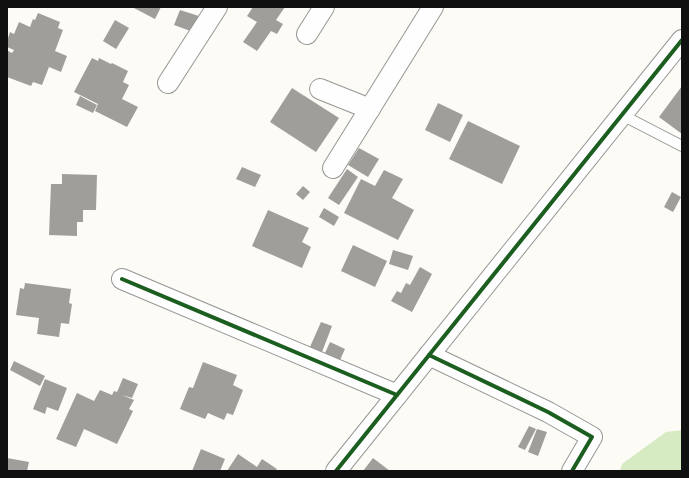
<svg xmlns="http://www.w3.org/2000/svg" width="689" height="478" viewBox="0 0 689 478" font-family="'Zilla Slab',serif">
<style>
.forest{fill:#d7ebc2}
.building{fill:#a09e9b}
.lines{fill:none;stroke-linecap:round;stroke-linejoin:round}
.lane-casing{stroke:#969694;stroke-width:12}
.street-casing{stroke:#969694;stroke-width:22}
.lane{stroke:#fffefe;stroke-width:10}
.street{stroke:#fffefe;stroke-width:20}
.cycleway-casing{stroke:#fff;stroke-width:6}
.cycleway{stroke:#1b5e20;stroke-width:4}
</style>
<rect width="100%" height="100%" fill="#fcfbf6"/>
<path class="forest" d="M682,430V471H620L622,464L666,432Z"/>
<g class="building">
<path d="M132,7H161L155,19Z"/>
<path d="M253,7H285L276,20L283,24L277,34L271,31L257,51L243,42L257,22L247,16Z"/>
<path d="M180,10L202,17L196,33L174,25Z"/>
<path d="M38,13L60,22L58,28L63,30L55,51L67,56L61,72L49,67L42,85L33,82L31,86L7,77V53L8,51L12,53L14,50L7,47V41L10,32L14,34L19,22L30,27L33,19L35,20Z"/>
<path d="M115,20L129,28L116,49L103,41Z"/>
<path d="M92,58L98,61L99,58L111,64L112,63L128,71L123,82L129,85L122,99L138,107L127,127L95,111L98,104L74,92Z"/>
<path d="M682,86V134L659,117Z"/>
<path d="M292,88L339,118L316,152L270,122Z"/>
<path d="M80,96L97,105L93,113L76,105Z"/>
<path d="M438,103L463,115L450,142L425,130Z"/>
<path d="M468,121L520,146L502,184L449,159Z"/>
<path d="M359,148L379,159L368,177L348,165Z"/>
<path d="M242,167L261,175L255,187L236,179Z"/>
<path d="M347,169L358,177L339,205L328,198Z"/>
<path d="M384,170L403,179L392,198L414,210L398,240L344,213L361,179L375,186Z"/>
<path d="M62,174L97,175L96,210H83V222H77V236L49,235L51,184H62Z"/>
<path d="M303,186L310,192L303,200L296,194Z"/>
<path d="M672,192L681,197L673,212L664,207Z"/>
<path d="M324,208L339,217L334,226L319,217Z"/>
<path d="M268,210L309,228L302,242L311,247L302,268L252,246Z"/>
<path d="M353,245L387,261L375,287L341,271Z"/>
<path d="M393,250L413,256L408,270L389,264Z"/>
<path d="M420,267L432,274L412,312L391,301L397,291L401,293L406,283L410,285Z"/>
<path d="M25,283L71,289L69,303L72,304L69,324L61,323L59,337L37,334L39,318L16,315L20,288L24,289Z"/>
<path d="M321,322L332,326L322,352L310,347Z"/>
<path d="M330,342L345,349L340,360L325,353Z"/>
<path d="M14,361L45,376L40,386L10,370Z"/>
<path d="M203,362L237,375L233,385L243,390L233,415L227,413L224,420L208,413L205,419L180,409L189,387L193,388Z"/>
<path d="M123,378L138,384L132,398L122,395L134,400L129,409L133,411L117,444L84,429L76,447L56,439L77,393L94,401L100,390L112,395L114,391L117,392Z"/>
<path d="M45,379L67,388L58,411L47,407L45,414L33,409Z"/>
<path d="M529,426L536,429L525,450L518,447Z"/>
<path d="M537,429L547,432L538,456L528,452Z"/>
<path d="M201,449L225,459L220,471H192Z"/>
<path d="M238,454L257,467L262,459L277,469L275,471H227Z"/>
<path d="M7,458L29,462L27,471H7Z"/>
<path d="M373,458L390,471H363Z"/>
</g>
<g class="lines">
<defs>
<path id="lane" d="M622,115L682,146"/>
<g id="street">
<path d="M307,34L324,7"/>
<path d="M168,83L217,7"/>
<path d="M320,89L370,109"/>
<path d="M333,168L433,7"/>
<path d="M122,279L397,395"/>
<path d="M429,355L548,412L592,437L572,471"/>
<path d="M336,471L682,40"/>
</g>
</defs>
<use href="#lane" class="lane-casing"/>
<use href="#street" class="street-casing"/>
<use href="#lane" class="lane"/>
<use href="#street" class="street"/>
<defs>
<g id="cycleway">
<path d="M122,279L397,395"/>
<path d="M429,355L548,412L592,437L572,471"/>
<path d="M336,471L682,40"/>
</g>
</defs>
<use href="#cycleway" class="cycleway-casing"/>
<use href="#cycleway" class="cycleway"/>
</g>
<rect width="689" height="478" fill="none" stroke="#101010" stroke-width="16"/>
</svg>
